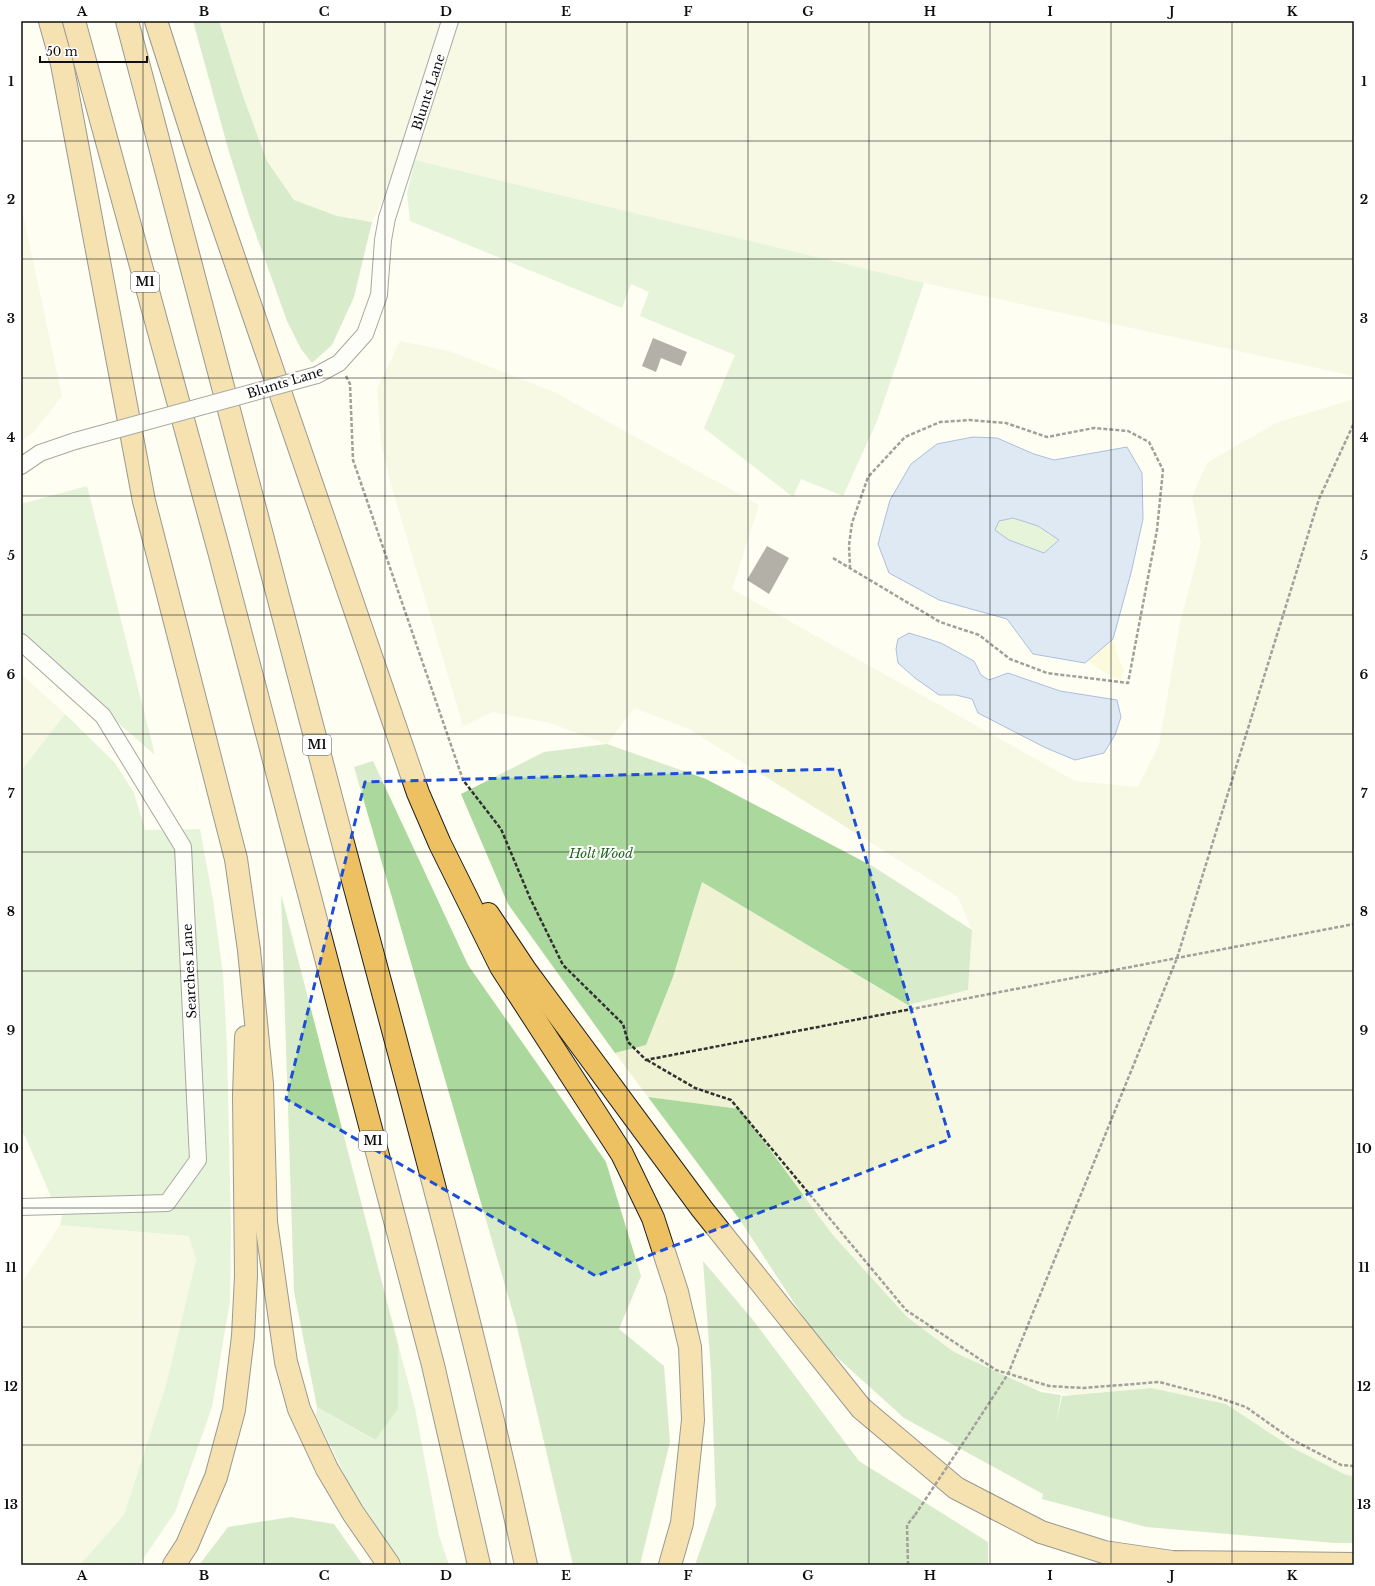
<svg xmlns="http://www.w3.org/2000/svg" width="1375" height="1586" viewBox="0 0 1375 1586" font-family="'Libre Baskerville',serif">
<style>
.farmland{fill:#eff3d3}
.green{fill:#cae8bd}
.forest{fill:#aad89d}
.sand{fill:#f8f7c1}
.water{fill:#b9d1f3;stroke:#4476c7;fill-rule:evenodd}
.building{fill:#57534c}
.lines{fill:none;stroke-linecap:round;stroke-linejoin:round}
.minor-casing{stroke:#424242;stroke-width:18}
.highway-casing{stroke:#202020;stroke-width:24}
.path{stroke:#313131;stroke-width:2.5;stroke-dasharray:4 2;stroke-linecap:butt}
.minor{stroke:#fff;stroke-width:16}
.highway{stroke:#edc062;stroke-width:22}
.minor-bridge-casing{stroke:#424242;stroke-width:18;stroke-linecap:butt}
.path-bridge{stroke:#313131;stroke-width:2.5;stroke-dasharray:4 2;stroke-linecap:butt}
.minor-bridge{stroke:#fff;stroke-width:16}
.marked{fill:none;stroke:#1d4ed8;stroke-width:3;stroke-dasharray:8 5;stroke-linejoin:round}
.grid{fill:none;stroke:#0f0f0f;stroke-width:1;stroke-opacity:0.55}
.labels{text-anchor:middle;stroke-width:4;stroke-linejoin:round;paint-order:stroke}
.shield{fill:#fff;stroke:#575757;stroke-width:1}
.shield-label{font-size:12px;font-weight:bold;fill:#0f0f0f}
.street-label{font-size:13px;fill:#0f0f0f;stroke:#fff}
.park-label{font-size:13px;font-style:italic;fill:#226423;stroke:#fff}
.neatline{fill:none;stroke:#0f0f0f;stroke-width:1.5}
.grid-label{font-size:13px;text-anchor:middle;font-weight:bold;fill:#0f0f0f}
</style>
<rect width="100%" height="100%" fill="#fefef2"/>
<g class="farmland">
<path d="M219,21H1354V376L924,283L415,160L407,150L372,222L337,216L295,201L267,161L244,99Z"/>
<path d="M21,205L62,396L33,433L21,441Z"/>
<path d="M400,341L449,351L554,392L759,505L732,589L1075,781L1138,787L1159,745L1180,623L1201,543L1192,497L1207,463L1276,423L1354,399V1476L1346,1475L1291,1447L1226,1404L1151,1388L1070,1395L1034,1388L954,1352L907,1317L832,1234L740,1109L648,1097L615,1053L646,1045L673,977L702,882L908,1005L968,990L972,930L958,897L689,729L634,708L607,744L550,723L493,712L463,726L392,488L381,444L377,389Z"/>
<path d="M21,674L65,714L21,771Z"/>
<path d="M60,1225L190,1236L196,1260L166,1385L124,1515L80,1565H21V1284Z"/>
</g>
<g class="green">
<path d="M415,160L924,283L877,421L843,496L801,479L793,497L704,428L735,355L640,316L649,292L631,284L622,308L410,221L407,193Z"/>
<path d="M87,486L155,755L109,715L21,633V504Z"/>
<path d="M1013,518L1038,526L1059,540L1044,553L1009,540L995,530L999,521Z"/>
<path d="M65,714L115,763L134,793L145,830L200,829L213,900L223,974L227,1047L231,1231L230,1301L212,1407L175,1512L139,1565H80L124,1515L166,1385L196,1260L189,1236L60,1225L67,1197H51L26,1138L21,1131V771Z"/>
<path d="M398,1344L415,1408L439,1536L449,1565H404L394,1552L351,1488L316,1416L317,1407L374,1440L398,1409Z"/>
</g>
<g class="forest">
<path d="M193,21H219L244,99L267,161L294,200L337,216L372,222L354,297L332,345L312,363L301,349L287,321L249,215L229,152Z"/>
<path d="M607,744L706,779L874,867L972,930L968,990L908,1005L702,882L673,977L646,1045L615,1053L508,904L461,794L544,752Z"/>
<path d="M373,761L468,965L606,1162L641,1276L619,1329L664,1366L670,1442L640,1565H573L516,1323L354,767Z"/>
<path d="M281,894L398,1344V1409L375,1440L317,1407L294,1292Z"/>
<path d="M648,1097L740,1109L832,1234L907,1317L954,1352L1041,1392L1061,1395L1056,1424L1062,1396L1151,1388L1226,1404L1291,1447L1346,1475L1354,1476V1543H1335L1146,1527L1042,1499L1043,1494L904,1418L819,1341L740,1220Z"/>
<path d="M703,1261L753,1320L859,1461L988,1542V1565H695L716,1505L711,1371Z"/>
<path d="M291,1517L334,1524L363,1565H199L228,1527Z"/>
</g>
<path class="sand" d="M1113,639L1119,660L1124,670L1121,681L1104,672L1088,661Z"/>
<g class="water">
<path d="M973,437L997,438L1034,454L1054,460L1127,447L1142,473L1143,519L1131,573L1113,639L1085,663L1033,654L1007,619L939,600L889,573L878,544L890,500L911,464L937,444ZM1013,518L1038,526L1059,540L1044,553L1009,540L995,530L999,521Z"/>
<path d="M909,633L941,643L974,661L981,675L989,680L1008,673L1060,691L1117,700L1121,717L1115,735L1104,753L1075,760L1046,748L978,713L972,699L956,695H939L915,678L898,663L896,649L898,639Z"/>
</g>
<g class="building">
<path d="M653,338L687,352L681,366L661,358L656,372L642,366Z"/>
<path d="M767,546L789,558L769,594L747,580Z"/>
</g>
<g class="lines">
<defs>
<g id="minor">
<path d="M317,375L339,363L365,334L379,295L383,240L387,218L450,21"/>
<path d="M21,466L40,453L75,441"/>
<path d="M21,642L103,716L183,847L198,1160L167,1203L21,1207"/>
</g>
<g id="highway">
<path d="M50,21L62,64L144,501L236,859L249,950L262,1084L266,1222L286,1362L299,1409L327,1469L353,1513L389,1565"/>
<path d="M74,21L219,551L433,1365L479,1565"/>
<path d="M127,21C199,295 270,569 343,843C407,1083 473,1322 526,1565"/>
<path d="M156,21L202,165L418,793L440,844L501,967L622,1154L653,1218L677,1292L690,1347L693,1420L682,1523L670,1565"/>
<path d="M488,914L526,971L702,1209L861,1408L956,1488L1041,1532L1104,1552L1172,1562L1354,1564"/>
<path d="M174,1565L187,1545L216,1477L234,1410L243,1336L246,1276L244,1095L246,1037"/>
</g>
</defs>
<use href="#minor" class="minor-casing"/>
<use href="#highway" class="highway-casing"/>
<g class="path">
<path d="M346,376L350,384L353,460L463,780L501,829L530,898L563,965L623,1024L628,1042L646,1060L1354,924"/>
<path d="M833,558L940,622L979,635L1010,659L1047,673L1128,683L1157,530L1163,470L1149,442L1128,431L1094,428L1047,437L1006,423L970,420L940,422L905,437L868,477L852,523L849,545L850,567"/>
<path d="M647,1060L695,1088L731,1100L906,1310L996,1370L1049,1386L1083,1388L1159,1382L1213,1396L1246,1407L1291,1439L1341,1465L1354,1466"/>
<path d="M965,1440L1008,1374L1177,958L1319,499L1354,423"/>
<path d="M908,1565L907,1525L915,1515"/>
</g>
<use href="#minor" class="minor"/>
<use href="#highway" class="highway"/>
<defs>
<path id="minor-bridge" d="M75,441L317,375"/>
</defs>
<use href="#minor-bridge" class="minor-bridge-casing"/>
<path class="path-bridge" d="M915,1515L965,1440"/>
<use href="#minor-bridge" class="minor-bridge"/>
</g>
<path d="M0 0H1375V1586H0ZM839,769L950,1139L596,1276L286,1099L365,782Z" fill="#fefef2" fill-opacity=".55" fill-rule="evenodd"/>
<path class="marked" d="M839,769L950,1139L596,1276L286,1099L365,782Z"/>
<path class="grid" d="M143,21V1565M264,21V1565M385,21V1565M506,21V1565M627,21V1565M748,21V1565M869,21V1565M990,21V1565M1111,21V1565M1232,21V1565M21,141H1354M21,259H1354M21,378H1354M21,496H1354M21,615H1354M21,734H1354M21,852H1354M21,971H1354M21,1090H1354M21,1208H1354M21,1327H1354M21,1445H1354"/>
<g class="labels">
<g class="shield">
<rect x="131" y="272" width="28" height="20" rx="3"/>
<rect x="303" y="735" width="28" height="20" rx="3"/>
<rect x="359" y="1131" width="28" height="20" rx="3"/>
</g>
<g class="shield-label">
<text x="145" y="286">M1</text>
<text x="317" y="749">M1</text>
<text x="373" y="1145">M1</text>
</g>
<g class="street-label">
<text transform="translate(428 92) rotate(-72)" y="5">Blunts Lane</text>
<text transform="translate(285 382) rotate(-17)" y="5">Blunts Lane</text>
<text transform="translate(189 971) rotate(-93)" y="5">Searches Lane</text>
</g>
<g class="park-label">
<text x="601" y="858">Holt Wood</text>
</g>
</g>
<rect width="1375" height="1586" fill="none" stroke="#ffffff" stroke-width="44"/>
<path d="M40 56v6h107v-6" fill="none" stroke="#0f0f0f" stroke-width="2"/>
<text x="46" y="56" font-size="12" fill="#0f0f0f" stroke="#ffffff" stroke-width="3" paint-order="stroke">50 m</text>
<rect x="22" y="22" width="1331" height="1542" class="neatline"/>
<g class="grid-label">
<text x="82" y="16">A</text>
<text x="204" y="16">B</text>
<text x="324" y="16">C</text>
<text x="446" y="16">D</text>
<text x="566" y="16">E</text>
<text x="688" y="16">F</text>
<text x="808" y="16">G</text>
<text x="930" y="16">H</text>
<text x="1050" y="16">I</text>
<text x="1172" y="16">J</text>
<text x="1292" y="16">K</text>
<text x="11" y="86">1</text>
<text x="1364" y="86">1</text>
<text x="11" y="204">2</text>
<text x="1364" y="204">2</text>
<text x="11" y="323">3</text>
<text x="1364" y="323">3</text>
<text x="11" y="442">4</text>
<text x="1364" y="442">4</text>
<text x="11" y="560">5</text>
<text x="1364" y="560">5</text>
<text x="11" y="679">6</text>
<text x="1364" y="679">6</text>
<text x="11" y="798">7</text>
<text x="1364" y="798">7</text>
<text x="11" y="916">8</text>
<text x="1364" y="916">8</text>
<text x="11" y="1035">9</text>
<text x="1364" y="1035">9</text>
<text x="11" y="1153">10</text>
<text x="1364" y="1153">10</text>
<text x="11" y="1272">11</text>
<text x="1364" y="1272">11</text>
<text x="11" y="1391">12</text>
<text x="1364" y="1391">12</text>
<text x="11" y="1509">13</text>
<text x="1364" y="1509">13</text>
<text x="82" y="1580">A</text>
<text x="204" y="1580">B</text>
<text x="324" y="1580">C</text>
<text x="446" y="1580">D</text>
<text x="566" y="1580">E</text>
<text x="688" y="1580">F</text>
<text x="808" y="1580">G</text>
<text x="930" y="1580">H</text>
<text x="1050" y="1580">I</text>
<text x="1172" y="1580">J</text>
<text x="1292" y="1580">K</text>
</g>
</svg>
